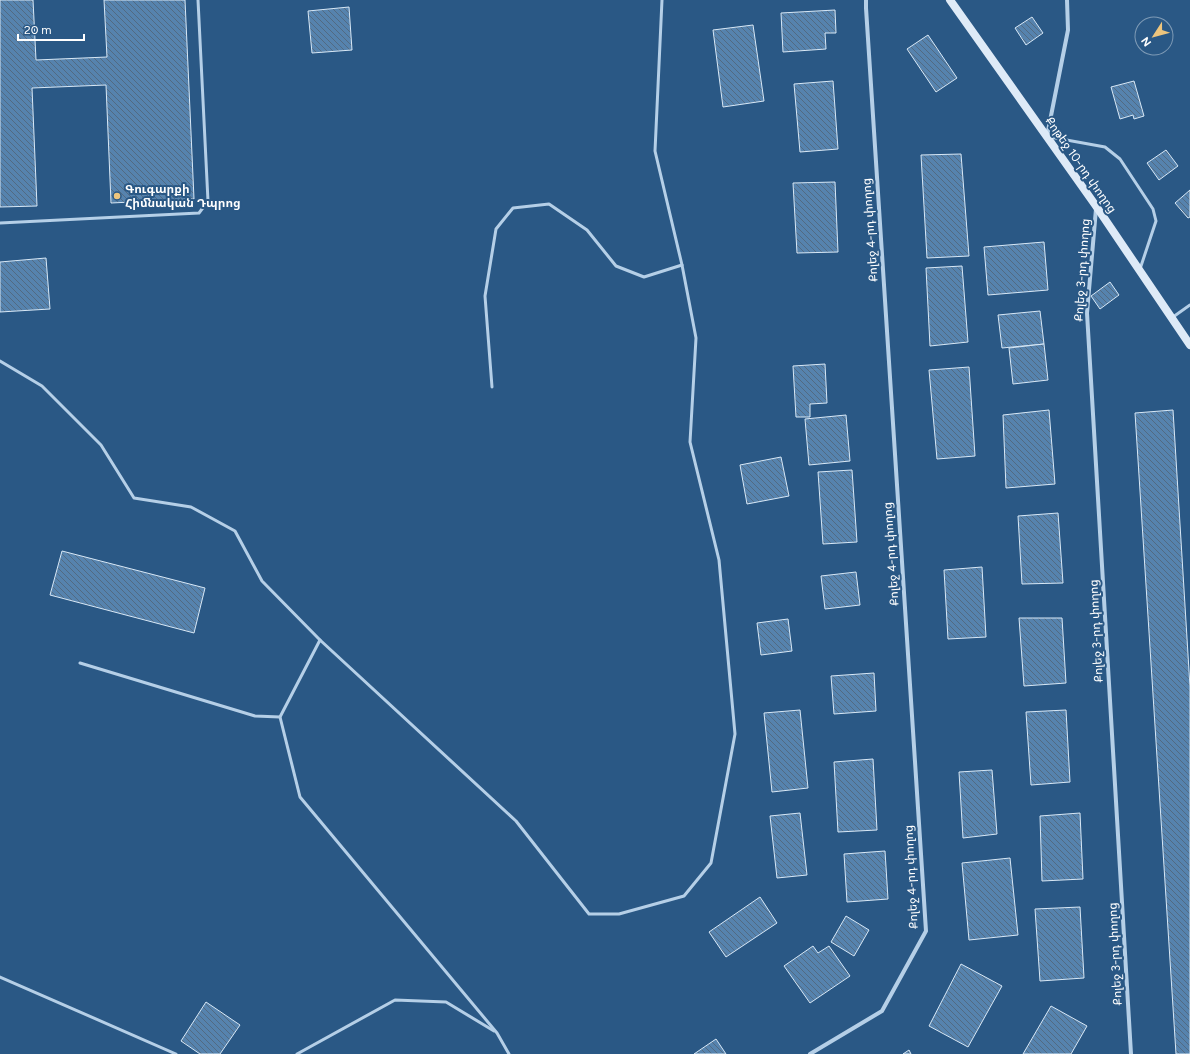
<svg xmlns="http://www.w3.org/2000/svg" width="1190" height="1054" viewBox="0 0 1190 1054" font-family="Figtree,'Noto Sans Armenian',sans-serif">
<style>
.building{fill:url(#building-back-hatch);stroke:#d8e8f6}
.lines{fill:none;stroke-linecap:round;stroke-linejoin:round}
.lane{stroke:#b5cfe7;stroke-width:3}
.street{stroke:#b5cfe7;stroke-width:4}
.secondary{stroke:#deeaf7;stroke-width:8}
.poi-dot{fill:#edc57d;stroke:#2a5885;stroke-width:1.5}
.labels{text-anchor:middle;stroke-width:4;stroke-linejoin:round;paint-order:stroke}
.street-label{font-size:12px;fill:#fff;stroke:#2a5885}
.poi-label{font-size:12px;font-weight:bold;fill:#fff;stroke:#2a5885;text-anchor:start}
</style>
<defs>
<pattern id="building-back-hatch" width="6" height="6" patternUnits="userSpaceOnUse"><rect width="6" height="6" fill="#5683ae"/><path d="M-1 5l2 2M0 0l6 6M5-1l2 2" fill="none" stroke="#526a82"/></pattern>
</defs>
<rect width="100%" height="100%" fill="#2a5885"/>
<g class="building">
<path d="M0,0H33L36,60L107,57L104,0H185L194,199L111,203L106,85L32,88L37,206L0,207Z"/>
<path d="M349,7L352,50L312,53L308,11Z"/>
<path d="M835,10L836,33H825L826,49L783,52L781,13Z"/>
<path d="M1032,17L1043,33L1026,45L1015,28Z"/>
<path d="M753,25L764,101L723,107L713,30Z"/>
<path d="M928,35L957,78L936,92L907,49Z"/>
<path d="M833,81L838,149L800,152L794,84Z"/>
<path d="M1134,81L1144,116L1134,119L1133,115L1120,119L1111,87Z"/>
<path d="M1166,150L1178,166L1159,180L1147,163Z"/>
<path d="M961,154L969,256L927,258L921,155Z"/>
<path d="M835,182L838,252L797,253L793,183Z"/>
<path d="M1190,190V217L1188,218L1175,203Z"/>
<path d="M1044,242L1048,290L988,295L984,247Z"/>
<path d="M46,258L50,309L0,312V262Z"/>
<path d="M962,266L968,342L930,346L926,268Z"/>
<path d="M1110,282L1119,295L1100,309L1091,296Z"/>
<path d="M1040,311L1044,344L1002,348L998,315Z"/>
<path d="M1044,344L1048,380L1013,384L1009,348Z"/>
<path d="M825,364L827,403L810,404V417H796L793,366Z"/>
<path d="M969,367L975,456L937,459L929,370Z"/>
<path d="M1049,410L1055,484L1006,488L1003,415Z"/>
<path d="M1173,410L1190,687V1054H1176L1135,413Z"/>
<path d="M846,415L850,461L809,465L805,419Z"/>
<path d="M781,457L789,496L747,504L740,465Z"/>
<path d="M852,470L857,542L823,544L818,472Z"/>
<path d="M1058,513L1063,583L1022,584L1018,516Z"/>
<path d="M62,551L205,588L194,633L50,595Z"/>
<path d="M982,567L986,637L948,639L944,570Z"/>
<path d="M856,572L860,605L825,609L821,576Z"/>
<path d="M1019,618H1062L1066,683L1024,686Z"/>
<path d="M788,619L792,651L761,655L757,623Z"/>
<path d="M874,673L876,711L834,714L831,676Z"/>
<path d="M800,710L808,788L772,792L764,713Z"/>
<path d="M1066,710L1070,782L1031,785L1026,712Z"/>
<path d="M873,759L877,830L838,832L834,762Z"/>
<path d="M992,770L997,834L963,838L959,772Z"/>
<path d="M800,813L807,875L777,878L770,816Z"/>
<path d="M1080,813L1083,879L1042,881L1040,816Z"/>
<path d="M885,851L888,899L847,902L844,854Z"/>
<path d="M1010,858L1018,935L969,940L962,863Z"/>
<path d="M760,897L777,923L726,957L709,932Z"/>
<path d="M1080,907L1084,978L1040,981L1035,909Z"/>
<path d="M846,916L869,930L854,956L831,942Z"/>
<path d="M813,946L818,953L829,946L850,976L810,1003L784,966Z"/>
<path d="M961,964L1002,986L968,1047L929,1026Z"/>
<path d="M206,1002L240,1025L220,1054H200L181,1041Z"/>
<path d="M1051,1006L1087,1026L1071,1054H1023Z"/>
<path d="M716,1039L726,1054H694Z"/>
<path d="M909,1050L911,1054H903Z"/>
</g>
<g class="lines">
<g class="lane">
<path d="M1050,137L1105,147L1120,159L1153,209L1156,221L1140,269"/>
<path d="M0,223L199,213L208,201L198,0"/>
<path d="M1173,317L1190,305"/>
<path d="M0,361L42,386L101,445L134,498L191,507L235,531L262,581L320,640"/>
<path d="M492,387L485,296L496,229L513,208L549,204L587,230L616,266L644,277L682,265"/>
<path d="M80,663L255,716L280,717"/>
<path d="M0,977L176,1054"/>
<path d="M297,1054L395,1000L446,1002L494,1031"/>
<path d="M509,1054L497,1033L300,797L280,717L320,640L516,821L589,914H619L684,896L711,863L735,734L719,560L690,442L696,338L682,265L655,151L662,0"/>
</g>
<g class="street">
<path d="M1047,136L1068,30L1067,0"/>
<path d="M1096,209L1087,313L1131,1054"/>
<path d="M810,1054L882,1011L926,931L866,8V0"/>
</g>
<path class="secondary" d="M950,0L1096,206L1190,345"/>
</g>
<circle class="poi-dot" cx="117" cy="196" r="4"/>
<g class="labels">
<g class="street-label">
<text transform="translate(1081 165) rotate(55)" y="4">Քոթեջ 10-րդ փողոց</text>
<text transform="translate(870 230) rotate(-94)" y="4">Քոլեջ 4-րդ փողոց</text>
<text transform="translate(1082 270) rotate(-86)" y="4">Քոլեջ 3-րդ փողոց</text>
<text transform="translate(891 554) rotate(-94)" y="4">Քոլեջ 4-րդ փողոց</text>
<text transform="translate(1096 631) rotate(-93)" y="4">Քոլեջ 3-րդ փողոց</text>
<text transform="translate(911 877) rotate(-93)" y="4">Քոլեջ 4-րդ փողոց</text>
<text transform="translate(1115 954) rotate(-93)" y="4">Քոլեջ 3-րդ փողոց</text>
</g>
<g class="poi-label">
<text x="125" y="193">Գուգարքի<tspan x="125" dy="14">Հիմնական Դպրոց</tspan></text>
</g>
</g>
<g transform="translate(1154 36) rotate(234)"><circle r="19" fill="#2a5885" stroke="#7f9bb6"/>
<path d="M0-3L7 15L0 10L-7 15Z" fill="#edc57d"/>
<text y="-6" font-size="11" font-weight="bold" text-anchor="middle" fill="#ffffff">N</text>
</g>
<path d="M18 34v6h66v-6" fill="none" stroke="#ffffff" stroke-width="2"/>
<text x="24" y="34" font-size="12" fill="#ffffff" stroke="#2a5885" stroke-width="3" paint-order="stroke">20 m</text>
</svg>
